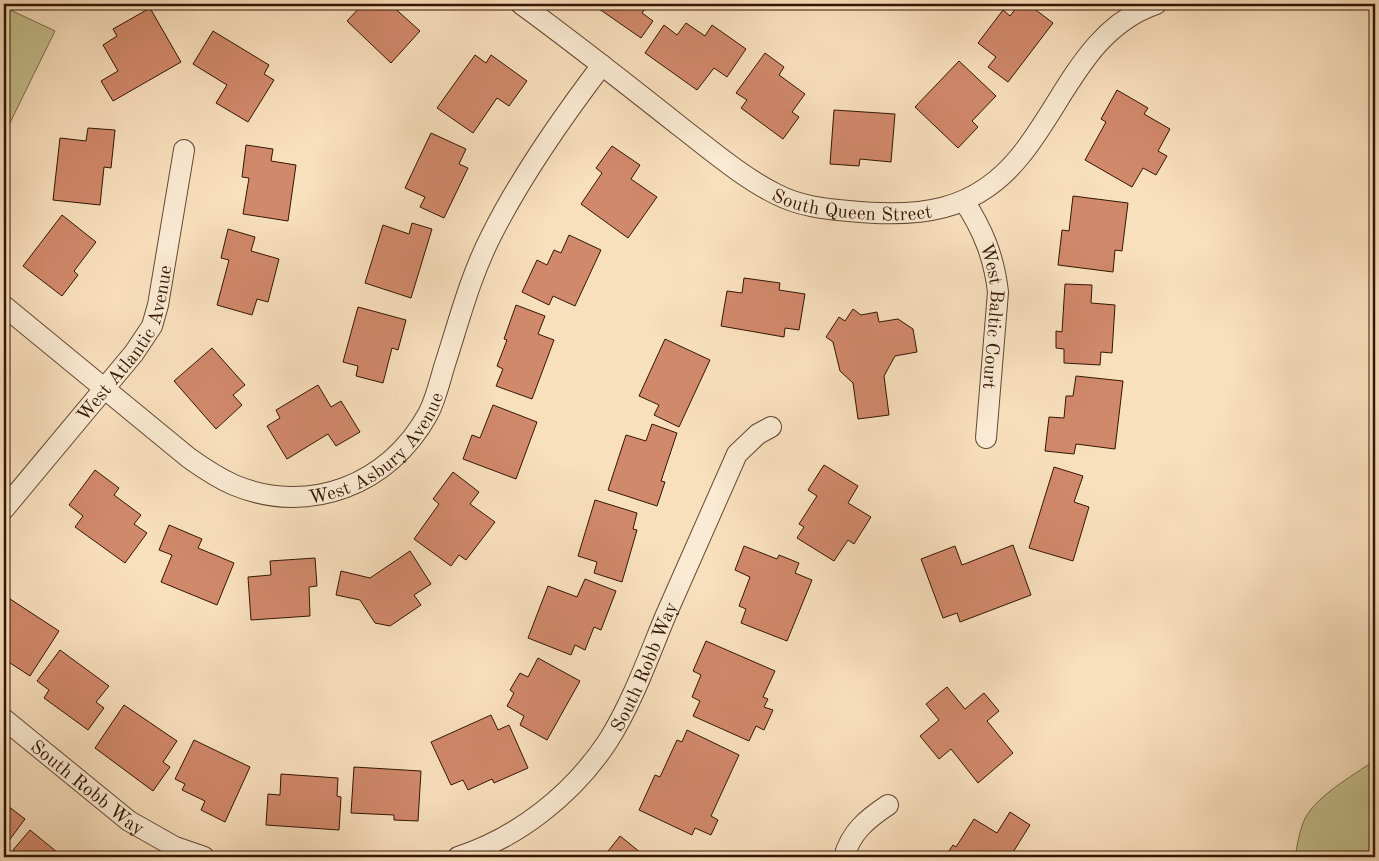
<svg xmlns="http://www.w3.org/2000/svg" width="1379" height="861" viewBox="0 0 1379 861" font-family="'Old Standard TT',serif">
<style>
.green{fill:#c4c08d;stroke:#7c6a48}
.building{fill:#d1896b;stroke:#331503}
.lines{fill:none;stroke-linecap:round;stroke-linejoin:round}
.minor-casing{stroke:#644832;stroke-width:22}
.minor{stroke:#fbebd4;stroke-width:20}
.labels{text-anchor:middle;stroke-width:4.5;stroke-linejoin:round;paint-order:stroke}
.street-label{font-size:19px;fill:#331503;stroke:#fbebd4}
</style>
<rect width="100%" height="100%" fill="#f9e0bd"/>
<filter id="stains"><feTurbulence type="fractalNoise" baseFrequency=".004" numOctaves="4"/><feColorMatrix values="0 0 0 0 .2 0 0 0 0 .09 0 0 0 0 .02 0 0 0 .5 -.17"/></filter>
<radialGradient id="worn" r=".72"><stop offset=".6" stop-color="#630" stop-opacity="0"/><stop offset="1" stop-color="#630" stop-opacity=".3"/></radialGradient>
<g class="green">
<path d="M4,7L55,31L4,135Z"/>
<path d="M1375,760V857H1295C1297,846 1299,834 1303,823C1312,798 1354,775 1375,760Z"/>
</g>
<g class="building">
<path d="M363,4H390L420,31L391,63L347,21Z"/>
<path d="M592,4H649L642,13L653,21L641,38Z"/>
<path d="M1019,4H1028L1053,23L1008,82L988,67L996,57L978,43L1003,10L1010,16Z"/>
<path d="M150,8L181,62L113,101L101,81L118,71L103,45L117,36L113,29Z"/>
<path d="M686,23L705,36L712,25L746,49L727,77L714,68L697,90L645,53L664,25L677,35Z"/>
<path d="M213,31L269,65L264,74L274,80L248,122L216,103L227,85L193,64Z"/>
<path d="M765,53L784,67L779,75L805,94L792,112L799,117L783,139L741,108L747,100L736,93Z"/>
<path d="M475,55L486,63L491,55L527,81L509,106L497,98L473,133L437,108Z"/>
<path d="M959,61L996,96L972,121L978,127L958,148L915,107Z"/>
<path d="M1117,90L1148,108L1144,114L1170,129L1158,151L1167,156L1156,175L1143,168L1132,187L1085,160L1106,122L1101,119Z"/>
<path d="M834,110L895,114L891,162L860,159L859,166L830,164Z"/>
<path d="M88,128L115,130L111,168L104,167L100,205L53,200L60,138L86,141Z"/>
<path d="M431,133L466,149L459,164L468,168L444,218L420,207L425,197L405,188Z"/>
<path d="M246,145L273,149L271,161L296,165L288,221L243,214L249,178L242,177Z"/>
<path d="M612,146L640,165L631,179L657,197L628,238L581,204L602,173L596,168Z"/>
<path d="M1073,196L1128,203L1122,251L1115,250L1113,272L1058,265L1062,230L1069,231Z"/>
<path d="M62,215L96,242L74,271L78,275L62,296L23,266Z"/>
<path d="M412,223L432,229L411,298L365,283L383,225L409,234Z"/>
<path d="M228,229L255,237L251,251L279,259L268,302L257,299L252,315L217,305L229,260L221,258Z"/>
<path d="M569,235L601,250L575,306L553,296L549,305L522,292L537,260L547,265L554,250L561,253Z"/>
<path d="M744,278L780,283L779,290L805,294L799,330L785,328L784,337L721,326L727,291L742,293Z"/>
<path d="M1065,284L1092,285L1091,303L1115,305L1112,353L1101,352L1100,365L1064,363V349L1056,348V331L1062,332Z"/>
<path d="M516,305L545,316L538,334L554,340L532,399L496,386L503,369L497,366L507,340L504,339Z"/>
<path d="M358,307L406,320L398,350L392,348L383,383L356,376L358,366L343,362Z"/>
<path d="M853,309L861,315L877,312L879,322L898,319L913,329L917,352L895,356L884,376L889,415L858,419L853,383L840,371L833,342L826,337L839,317L845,321Z"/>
<path d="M665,339L710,360L679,427L654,415L659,405L639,396Z"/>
<path d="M212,348L245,385L233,395L242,405L216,429L174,381Z"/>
<path d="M4,368L10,369L4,394Z"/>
<path d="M1076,376L1123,381L1115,449L1076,444L1074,454L1045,451L1049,417L1064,418L1066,396H1073Z"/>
<path d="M318,385L331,407L341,401L360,432L336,446L328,434L287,459L267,426L280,418L276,410Z"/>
<path d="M493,405L537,422L516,479L463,459L472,435L480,438Z"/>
<path d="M4,415L8,416L4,432Z"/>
<path d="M652,424L677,433L661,481L665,482L657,506L608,490L626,435L646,441Z"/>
<path d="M824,465L858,486L848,503L871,517L854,544L848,540L834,561L797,538L804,527L799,524L817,496L808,490Z"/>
<path d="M1054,467L1083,476L1074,502L1089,507L1073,561L1029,548Z"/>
<path d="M95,470L119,488L114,495L141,515L134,524L147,533L125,563L75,527L83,516L69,505Z"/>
<path d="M453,472L479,492L470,504L495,522L466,560L459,555L451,566L414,539L439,504L433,499Z"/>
<path d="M595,500L637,513L633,529L637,530L622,582L594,573L597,562L578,556Z"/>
<path d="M169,525L202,539L198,548L234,563L217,605L161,582L172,555L159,550Z"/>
<path d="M1013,545L1031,595L960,622L957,613L943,618L921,559L955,546L962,565Z"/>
<path d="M744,546L777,559L779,555L799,563L795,573L812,580L787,641L741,623L746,609L739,606L750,577L735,570Z"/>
<path d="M410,551L431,584L414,595L421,605L390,626L375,623L360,600L336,595L341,571L370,578Z"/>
<path d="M315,558L317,586L309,587L310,616L251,620L248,577L271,575L270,561Z"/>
<path d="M585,579L616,591L601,630L594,627L585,650L575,645L571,655L528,638L548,586L577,597Z"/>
<path d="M4,595L59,631L30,676L4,659Z"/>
<path d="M706,641L775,671L763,697L768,699L764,707L773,710L764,730L756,726L749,741L693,716L700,701L692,697L701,675L693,671Z"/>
<path d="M60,650L109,686L96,702L104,708L88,730L44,698L49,690L37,681Z"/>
<path d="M538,658L580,681L547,740L520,725L524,716L507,706L514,693L510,690L520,673L528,677Z"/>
<path d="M947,687L965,709L984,693L999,711L987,721L1013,753L978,783L951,749L939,759L920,736L939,720L926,704Z"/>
<path d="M124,705L177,741L163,762L170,767L153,791L95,748Z"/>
<path d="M491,715L498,730L509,725L528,768L494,783L492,779L468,790L463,780L451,785L431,742Z"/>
<path d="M687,730L739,755L711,816L718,820L711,835L695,828L692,835L639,810L655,775L660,777L677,740L682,742Z"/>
<path d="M194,740L250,767L225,822L201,810L205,801L182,790L185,784L175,779Z"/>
<path d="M354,767L421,771L418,821L394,820V815L351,813Z"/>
<path d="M281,774L338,778L337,796L341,797L339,830L266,825L268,794L280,795Z"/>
<path d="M4,803L25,819L5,846L4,845Z"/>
<path d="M1010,812L1030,825L1010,857H945L953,845L956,847L974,819L997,833Z"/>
<path d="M30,830L63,857H22L13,850Z"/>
<path d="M620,836L646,857L605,855Z"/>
</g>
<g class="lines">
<defs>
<g id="minor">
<path id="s1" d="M521,4C576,44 629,86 682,128C712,151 742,177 776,194C799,206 824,209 849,211C918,218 975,213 1021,155C1064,102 1086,28 1156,4"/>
<path id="s2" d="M964,201C983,230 994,257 998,292L986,438"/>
<path id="s3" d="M4,306L189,458C203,468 218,478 234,485C309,516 389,485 428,414C436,399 440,380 445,364C459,321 470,277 491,236C521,176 561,119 602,65"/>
<path id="s4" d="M4,509L134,353L152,326L158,305L184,150"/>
<path id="s5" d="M4,719L129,821L175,847L204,857"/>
<path id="s6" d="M458,857C519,837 573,794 608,741C632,703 648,658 665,617C689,563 713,509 737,454L758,434L771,427"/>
<path d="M844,857C851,832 867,819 888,805"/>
</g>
</defs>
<use href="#minor" class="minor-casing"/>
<use href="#minor" class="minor"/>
</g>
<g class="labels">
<g class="street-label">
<text dy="7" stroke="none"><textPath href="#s1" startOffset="396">South Queen Street</textPath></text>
<text dy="7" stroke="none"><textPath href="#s2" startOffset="122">West Baltic Court</textPath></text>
<text dy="7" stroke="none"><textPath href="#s4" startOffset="208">West Atlantic Avenue</textPath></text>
<text dy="7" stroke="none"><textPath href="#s3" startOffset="455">West Asbury Avenue</textPath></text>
<text dy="7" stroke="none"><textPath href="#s6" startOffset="276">South Robb Way</textPath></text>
<text dy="7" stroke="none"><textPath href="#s5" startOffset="108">South Robb Way</textPath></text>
</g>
</g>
<rect width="1379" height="861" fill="none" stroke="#f9e0bd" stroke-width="20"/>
<rect x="5" y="5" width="1369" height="851" fill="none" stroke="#331503" stroke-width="2.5"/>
<rect x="10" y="10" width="1359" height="841" fill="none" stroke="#331503"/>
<rect width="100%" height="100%" filter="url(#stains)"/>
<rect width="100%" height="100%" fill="url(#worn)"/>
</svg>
